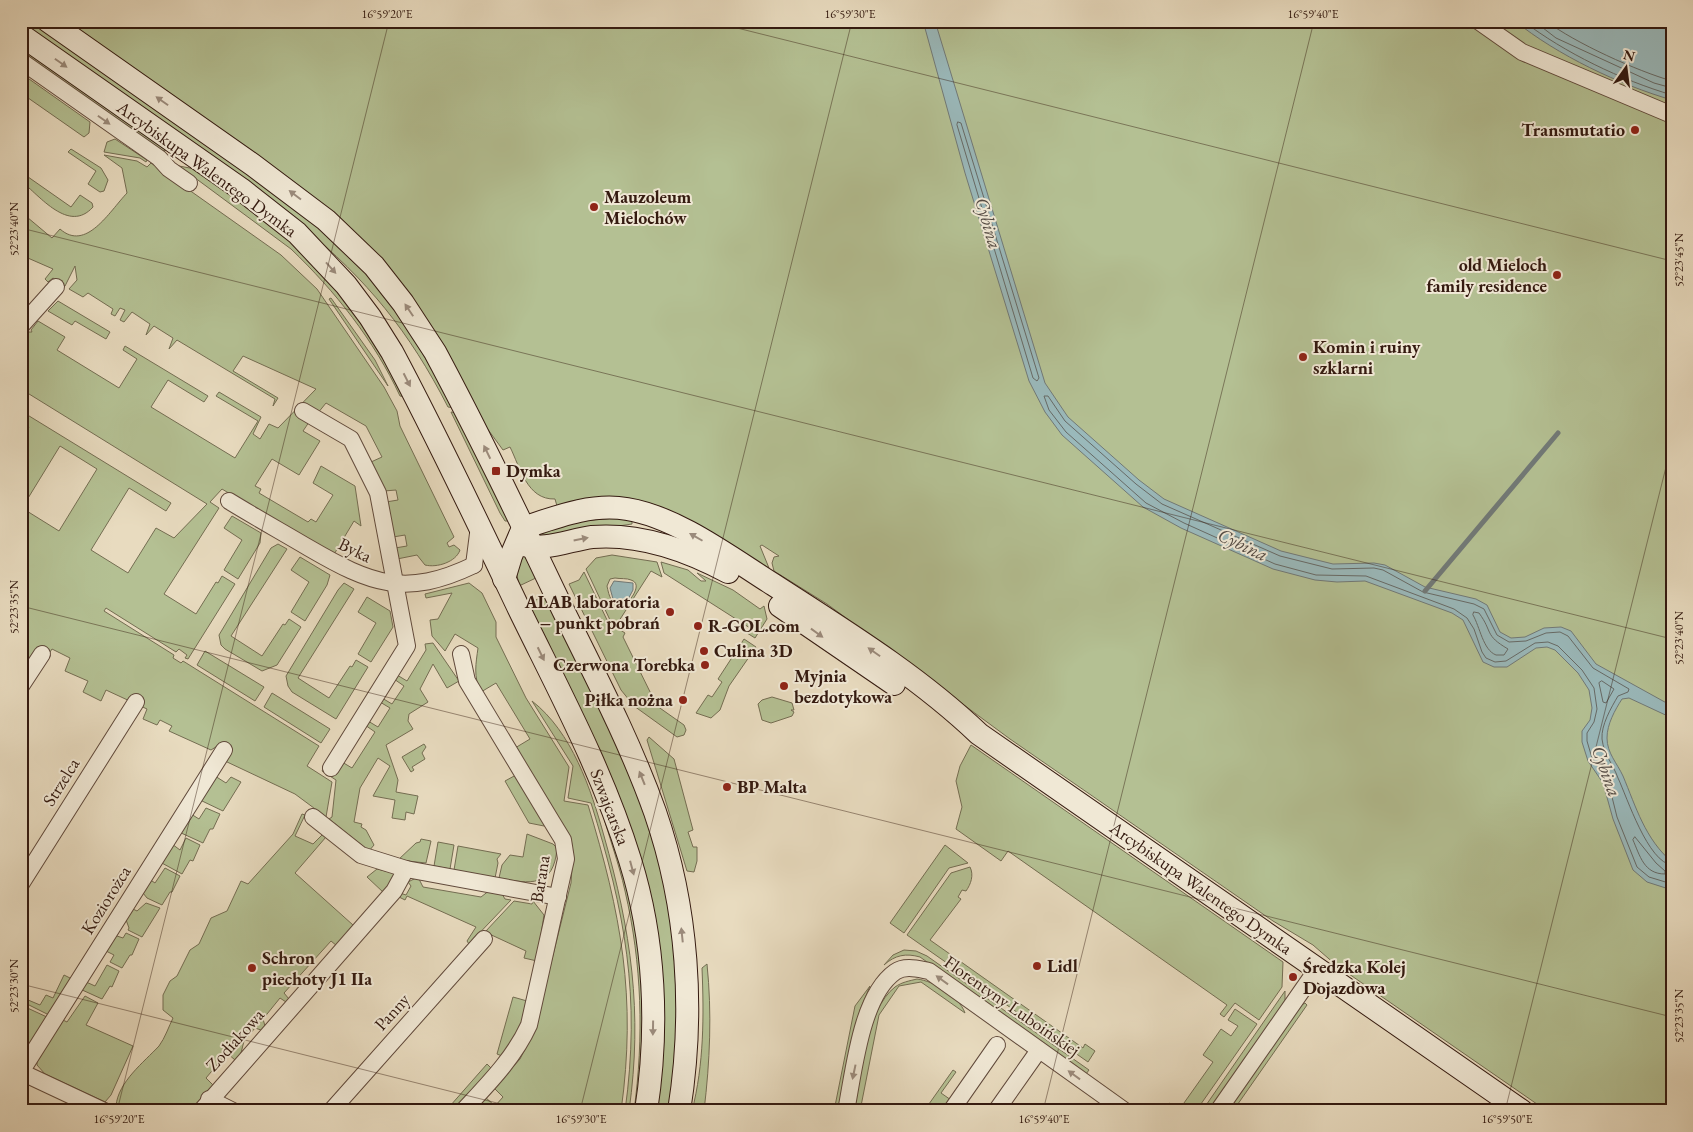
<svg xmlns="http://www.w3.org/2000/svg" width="1693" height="1132" viewBox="0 0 1693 1132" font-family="'EB Garamond',serif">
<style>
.green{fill:#b4c093;stroke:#746d52;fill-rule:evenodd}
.water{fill:#9ab9bb;stroke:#717977}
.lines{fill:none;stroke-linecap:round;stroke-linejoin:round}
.shore{stroke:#676a66;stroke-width:1}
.stream{stroke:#717977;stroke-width:5}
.street-casing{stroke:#614a3c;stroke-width:18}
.secondary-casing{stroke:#341a10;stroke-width:24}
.street{stroke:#f0e8d5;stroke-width:16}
.secondary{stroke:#f0e8d5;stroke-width:22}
.oneway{fill:#9b8b7c}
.ticks{fill:none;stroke:#341a10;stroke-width:1;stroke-opacity:0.45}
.poi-dot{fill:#8f2418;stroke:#f0e8d5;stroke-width:2}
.labels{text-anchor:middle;stroke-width:4;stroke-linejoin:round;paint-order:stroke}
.poi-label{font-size:18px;font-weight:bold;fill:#341a10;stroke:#f0e8d5;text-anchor:start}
.street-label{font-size:18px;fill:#341a10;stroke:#f0e8d5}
.water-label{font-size:19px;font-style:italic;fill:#534a43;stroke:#f0e8d5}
.neatline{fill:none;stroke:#341a10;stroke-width:2}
.ticks-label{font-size:12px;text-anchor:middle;fill:#341a10}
</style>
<rect width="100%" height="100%" fill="#e8dbbf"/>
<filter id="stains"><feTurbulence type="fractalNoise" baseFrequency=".004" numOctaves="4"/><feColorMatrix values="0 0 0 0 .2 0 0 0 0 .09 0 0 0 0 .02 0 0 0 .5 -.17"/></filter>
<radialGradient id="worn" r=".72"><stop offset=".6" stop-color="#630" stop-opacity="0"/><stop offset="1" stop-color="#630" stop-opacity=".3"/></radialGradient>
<g class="green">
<path d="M21,21H32L277,193L333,237L393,304L455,408L448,407C409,331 368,281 302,226L21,25Z"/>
<path d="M61,21H209L216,28L222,21H1672V1111H1547L1336,965L1313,945L1273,921L1010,739L827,604L774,571L772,563L774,557L779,556L762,545L760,546L769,568L764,565L760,572L680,518L557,506L555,499C527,500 520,467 510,447L503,450L478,416L418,308Z"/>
<path d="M21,45L166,150L162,151L21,57Z"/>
<path d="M22,74L90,122L89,133L84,137L21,93Z"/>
<path d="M115,139L147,160L146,162L140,158L104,152L107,142Z"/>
<path d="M71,149L101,168L108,180L104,191L100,192L88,184L96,171L68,152Z"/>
<path d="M104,155L137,161L147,167L151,163L281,255L317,289L384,387L397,411L400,426L454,537L447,543L449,547L454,545L460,550C456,562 437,568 425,565L417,555L397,559L395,548L407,546L405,535L393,537L386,502L398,500L396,490L384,491L371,462L382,457L366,426L326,403C319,413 309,420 303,431L320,441L299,475L272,459L255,486L261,489L259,493L308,522L311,519L316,522L333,495L313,483L321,466L355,486L361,526L354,521L333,556L222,489L210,502L219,508L164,594L196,614L216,582L218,583L222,576L235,584L188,659L185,658L187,655L179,649L176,652L106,608L104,611L174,655L173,658L181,663L183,661L319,746L307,766L332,782L326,817L295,794L225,761L232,748L222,743L211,750L169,731L172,726L160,720L157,725L143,719L147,709L106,690L101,701L83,692L88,681L65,671L70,658L52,649L50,652L42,646L32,660L21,651V439L29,427L21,422V411L171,503L166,511L129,488L91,550L128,573L156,528L174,538L207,504L21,389V339L28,332H32L31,330L38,321L65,337L57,350L119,388L137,359L123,350L125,346L208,396L204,402L168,380L151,407L235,458L258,421L216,396L219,392L261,417L253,434L260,439L269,424L278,428L316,389L243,356L233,371L278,398L273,406L275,399L177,340L169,349L173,338L154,326L146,335L150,324L132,312L124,322L120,320L125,310L120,308L115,316L111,314L113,309L88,293L83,297L69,289L77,280L75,266L65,286L53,278L48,282L45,279L53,269L21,255V212L52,238L60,229C86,252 109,212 127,193L122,168ZM60,446L97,469L59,531L22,508Z"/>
<path d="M179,166L195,169L240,199L312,260L362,323L406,397L400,396C374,340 335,291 291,249Z"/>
<path d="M21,172L71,207L80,195L92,203L93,207C69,234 40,196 21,181Z"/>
<path d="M331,298L375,360L388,386L329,299Z"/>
<path d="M58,301L110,332L106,339L75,321L72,325L48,311Z"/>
<path d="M451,412L458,413L509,521H505L500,513Z"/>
<path d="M232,516L261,533L260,543L238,579L224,570L242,540L224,528Z"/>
<path d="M615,518L632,521V524L539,538L540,533L571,522Z"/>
<path d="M278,544L287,549L231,636L262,656L283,624L285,625L289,619L301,627L277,665L262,671L225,649L221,645L219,635L271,548Z"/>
<path d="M525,555L538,577L519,586L517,575L520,557Z"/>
<path d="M612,555L657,562L662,577L651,571L617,624L610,620L586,569L596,558ZM615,578C620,579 627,578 631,580C644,584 629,602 624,606C611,606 609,596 607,586L610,579Z"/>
<path d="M300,557L330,575L327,585L305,621L291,612L309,582L291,570Z"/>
<path d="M661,562L688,570L701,581H706L697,573L733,590L760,609L764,606L767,619L755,638L747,633L750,628L664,573Z"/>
<path d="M584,572L608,622L625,633L623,637L657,706L684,725L686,730L684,735L677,737L634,706L621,690L569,584L579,580Z"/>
<path d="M344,583L354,589L298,678L329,698L350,666L352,667L356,660L368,667L336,719L292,692L288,686L286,676L338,590Z"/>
<path d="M469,583L482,593L496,622V637L526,698L569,767L564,801L588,805C621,914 637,997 621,1111H473L485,1097L495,1106L503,1097L494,1088L520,1059L534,1031L571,883L573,852L571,839L515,748L530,739L496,683L481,692C473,677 476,663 478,648L455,634L445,651L432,636L430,620L438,619L452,593L426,598L425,594Z"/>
<path d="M546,595L633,780L657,850L672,920L678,1020L670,1111H656L659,956L526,605Z"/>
<path d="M367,597L390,611L393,627L371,662L358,654L376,623L358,612Z"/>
<path d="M744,639L756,647L729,686L720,710L711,718L696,713L708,695L712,697L722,682L718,679Z"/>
<path d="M433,643L459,681L447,688L433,664L420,689L428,702L409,714L408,721L413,729L386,745L398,780L396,792L418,796L414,814L406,812L405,820L392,818L395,800L373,796L390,766L378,758L360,788L354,822L362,824L361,827L366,830L374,845L369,851L329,819L332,817L336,780L322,771L326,764L342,762L352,768L375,732L365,725L368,721L378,727L390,708L380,702L382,698L392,704L404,686L394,679L397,675L407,681L426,650L425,644Z"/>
<path d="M205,651L264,687L255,701L197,665Z"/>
<path d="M272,693L330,729L321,743L264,707Z"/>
<path d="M772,697L792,703L794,710H791L794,712L792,716L771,723L762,720L758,704L762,700Z"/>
<path d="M532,701C572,732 591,789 604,836C631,931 643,1012 629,1111H625C641,996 625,912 591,803L568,798L573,766Z"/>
<path d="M649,737L674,759L693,830L688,832L693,847H697V861L694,872L687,871L647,740Z"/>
<path d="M424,744L426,747L422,753L425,759L412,767L414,770L411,772L402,757Z"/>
<path d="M971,745L1283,962L1282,987L1259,1020L1235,1003L1224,1017L1220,1014L1227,1005L1008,851L1001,861L956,829L962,807L956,781L960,766Z"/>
<path d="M516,775L546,825L544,826L529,823L505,781Z"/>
<path d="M215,776L226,783L231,777L241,782L223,811L200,800Z"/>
<path d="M601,807L628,890L640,956L643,1026L637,1111H634C644,1037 642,964 625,891C619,863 608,835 601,807Z"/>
<path d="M206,808L220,814L213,829H210L203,843L179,832L191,814L199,819Z"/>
<path d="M302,814L305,815L295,836L313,844L324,833L326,837L295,873L353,925L337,946L331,941L284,993L289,999L286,1002L280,998L263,1019L265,1026L261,1030L255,1028L244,1041L241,1053L235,1060L227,1053L206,1078L213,1085L190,1111H127L116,1106C118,1082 144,1062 159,1046C165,1038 169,1026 173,1018L163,1010V995L170,981L177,976L190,950L199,944L211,918L227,911L241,881L248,884L293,834Z"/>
<path d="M527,834L553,844L557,848C554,888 530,884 499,878L502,865L510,855L523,857Z"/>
<path d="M186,838L200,845L193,861L190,860L182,874L160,862L172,844L180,850Z"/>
<path d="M421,839L431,841L426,863L398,860L416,843L420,842Z"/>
<path d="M438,842L454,845L450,869L434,866Z"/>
<path d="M945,845L968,863L949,868L904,933L890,923Z"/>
<path d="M458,846L501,854L497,859L498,863L495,878L454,870Z"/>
<path d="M970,867C974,875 971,884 966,891L962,890L958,897L961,899L930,940L1083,1048L1085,1044L1095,1051L1088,1062L907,935L951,873Z"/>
<path d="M165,868L180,876L172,892H170L162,905L147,898L143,893L149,879L155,883Z"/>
<path d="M377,869L394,873L397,879L384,893L367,877Z"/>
<path d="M418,877L423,887L481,897L490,890L502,894L505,899L511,900L469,944L467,941L476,927L407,896L405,900L397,896V892L406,895L411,886L408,882Z"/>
<path d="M514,901L532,904L533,901L544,915L537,961L524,958L526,951L485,932Z"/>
<path d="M146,903L160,908L142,937L128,930L129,928L125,917L131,908L137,911Z"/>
<path d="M126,933L139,939L132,955H130L122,968L110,962L114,955L104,950L114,935L123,938Z"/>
<path d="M904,950L916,951L927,956L1089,1070L1086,1074L920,957C906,953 895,955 884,965L893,955Z"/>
<path d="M707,964C712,1013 710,1061 704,1111H692C704,1064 704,1016 702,968Z"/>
<path d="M107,965L119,971L112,987L110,986L102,999L80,989L84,981L95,986Z"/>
<path d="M64,975L74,980L51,1016L21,1001V997L40,1005L46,995L53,998Z"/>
<path d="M917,979C934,981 959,996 965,1013L921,982L899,986L879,1015L860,1111H854C861,1077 866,1009 895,987C902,982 909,981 917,979Z"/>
<path d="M870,986L860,1010L839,1111H834L855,1006Z"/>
<path d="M1285,991V1002L1209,1111H1202Z"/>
<path d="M85,996L98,1003L86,1025L133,1046L111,1095L105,1102L45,1074L37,1065V1060L61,1019L67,1022Z"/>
<path d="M513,997L527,1001L520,1030L502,1056L497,1054Z"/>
<path d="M1305,1003L1307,1005L1233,1111H1227L1300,1006Z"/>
<path d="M21,1005L49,1018L27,1049L21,1053Z"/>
<path d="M1235,1009L1257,1024L1196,1111H1164L1169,1103L1179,1110L1213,1062L1203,1055L1221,1029L1231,1036L1238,1026L1228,1020Z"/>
<path d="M487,1064L492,1069L457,1108L450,1106Z"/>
<path d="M953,1070L956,1072L941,1093L951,1100L943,1111H924Z"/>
</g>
<g class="water">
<path d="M923,21H935L1045,383L1068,417L1139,480L1164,499L1281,551L1333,564L1374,563L1385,565L1425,587L1476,599L1487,605L1500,632L1511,638L1525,637L1544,628L1561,627L1571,631L1596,664L1672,706V718L1629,698L1622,699C1615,710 1607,724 1607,738C1607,753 1617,763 1623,776C1636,807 1645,839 1672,862V890L1647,882L1633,870L1613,819L1603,783L1588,761L1582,742V731L1590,720L1592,708L1589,690L1578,673L1555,650L1547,647L1536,648L1507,667H1494L1483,662L1463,620L1452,613L1365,581L1337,582L1315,580L1273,569L1181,528L1143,507L1062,435L1045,412L1029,381L965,173Z"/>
<path d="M1515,21H1672V100C1620,85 1557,55 1515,21Z"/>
<path d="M614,581L633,583V590L626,603L618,604L613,599L610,588Z"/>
</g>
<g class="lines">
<g class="shore">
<path d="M1523,21C1565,53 1621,80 1672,95"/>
<path d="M1534,21L1556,38L1654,83L1672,88"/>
<path d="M1546,21C1575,43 1637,71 1672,81"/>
<path d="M958,122L961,123L1039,378L1037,381L1033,378L957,125Z"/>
<path d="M1474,612L1479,613C1493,632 1484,635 1508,649L1504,655H1496C1483,650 1480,627 1473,615Z"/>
<path d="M1602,681L1614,689L1606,703L1603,702L1599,683Z"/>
<path d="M1635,837L1656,863L1665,871V874C1644,874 1640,856 1633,840Z"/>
<path d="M1672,865C1648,863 1627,797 1618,778C1613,764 1604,755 1602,739C1601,725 1611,708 1618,696L1628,692L1629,689L1593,668L1568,636L1560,632L1546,633L1526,641L1509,642L1497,635L1484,609L1474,604L1423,592L1383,570L1374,568L1332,569L1280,556L1162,504L1136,484L1065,421L1048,396H1044L1049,410L1066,432L1146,503L1184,523L1275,564L1316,575L1366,576L1454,609L1467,618L1474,629L1482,652L1486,658L1495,662L1506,661L1535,643L1548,642L1558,646L1582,670L1594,688L1597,709L1594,722L1587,733V741L1592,758L1608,781L1617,817L1637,867L1649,877L1672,884"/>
</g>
<path class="stream" d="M1425,591L1558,433"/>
<defs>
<g id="street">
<path d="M1478,21L1522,52L1672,115"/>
<path d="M21,61L159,158L169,169L189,183"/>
<path d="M21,326L56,287"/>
<path d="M303,411L351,439L378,493L407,646L331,768"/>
<path d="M229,501C255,517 282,532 309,548C371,584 405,598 474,565"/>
<path d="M474,565L479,526"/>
<path d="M461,654L467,681L552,822L563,840L566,859L529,1025C514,1058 488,1084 463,1111"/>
<path d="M21,686L42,654"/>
<path d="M313,817L361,855L406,869L558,897"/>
<path d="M21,884L136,702"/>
<path d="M21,1072L224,750"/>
<path d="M21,1072L104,1111"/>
<path d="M209,1099L233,1111"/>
<path d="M201,1111L394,891L406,869"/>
<path d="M331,1111L484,939"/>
<path d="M846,1111C854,1071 861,996 895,972C905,965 918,969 929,971L1125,1111"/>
<path d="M951,1111L997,1045"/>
<path d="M996,1111L1039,1050"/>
<path d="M1218,1111L1317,969"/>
</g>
<g id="secondary">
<path d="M48,21L253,165L326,220L374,266L403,303L435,352C480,436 521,522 562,608C595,675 630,742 655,812C688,907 695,1012 679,1111"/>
<path d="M21,35L241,189L297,233L346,285L370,317L392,352C437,436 478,523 519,609C559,691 603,772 630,860C655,940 659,1028 646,1111"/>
<path d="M521,544C544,552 569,540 592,537C640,533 687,550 728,572"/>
<path d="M504,579L511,556L523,528C556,517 591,503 627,509C677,517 731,558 774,585C845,631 918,676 979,734L1522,1111"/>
<path d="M780,606L894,684"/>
</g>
</defs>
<use href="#street" class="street-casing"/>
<use href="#secondary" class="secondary-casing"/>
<use href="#street" class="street"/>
<use href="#secondary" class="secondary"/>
</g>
<defs><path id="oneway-solid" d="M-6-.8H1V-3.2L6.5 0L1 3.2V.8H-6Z" transform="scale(1.25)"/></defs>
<g class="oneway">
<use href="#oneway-solid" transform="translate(61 63) rotate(35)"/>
<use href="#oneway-solid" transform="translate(162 101) rotate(-145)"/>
<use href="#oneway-solid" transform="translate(104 120) rotate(35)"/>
<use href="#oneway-solid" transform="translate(295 195) rotate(-143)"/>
<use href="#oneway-solid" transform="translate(331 268) rotate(48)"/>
<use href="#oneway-solid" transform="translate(409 310) rotate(-124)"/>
<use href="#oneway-solid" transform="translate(407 380) rotate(63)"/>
<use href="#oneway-solid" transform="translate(487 452) rotate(-116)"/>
<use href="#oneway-solid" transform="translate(696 537) rotate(-150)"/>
<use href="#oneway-solid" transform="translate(581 539) rotate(-11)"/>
<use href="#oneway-solid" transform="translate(817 633) rotate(36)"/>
<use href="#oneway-solid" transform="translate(874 652) rotate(-145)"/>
<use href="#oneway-solid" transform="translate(541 654) rotate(64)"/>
<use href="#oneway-solid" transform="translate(642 778) rotate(-112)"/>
<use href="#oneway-solid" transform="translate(632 868) rotate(75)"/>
<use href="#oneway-solid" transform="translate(682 935) rotate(-96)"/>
<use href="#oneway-solid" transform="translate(942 980) rotate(-144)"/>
<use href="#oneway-solid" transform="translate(653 1028) rotate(91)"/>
<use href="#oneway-solid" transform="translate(854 1072) rotate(102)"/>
<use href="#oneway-solid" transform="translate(1074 1075) rotate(-144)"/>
</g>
<path class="ticks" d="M709,21L1672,261M21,228L1672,639M21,606L1672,1017M21,984L529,1111M117,1111L389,21M580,1111L852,21M1043,1111L1314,21M1505,1111L1672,443"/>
<g class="poi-dot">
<circle cx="1635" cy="130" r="5"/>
<circle cx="594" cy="207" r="5"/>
<circle cx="1557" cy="275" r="5"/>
<circle cx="1303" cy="357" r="5"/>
<rect x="491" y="466" width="10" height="10" rx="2.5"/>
<circle cx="670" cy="612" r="5"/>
<circle cx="698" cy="626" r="5"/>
<circle cx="704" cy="651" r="5"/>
<circle cx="705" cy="665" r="5"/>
<circle cx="784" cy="686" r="5"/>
<circle cx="683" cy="700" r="5"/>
<circle cx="727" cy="787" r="5"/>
<circle cx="1037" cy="966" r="5"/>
<circle cx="252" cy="968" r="5"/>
<circle cx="1293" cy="977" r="5"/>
</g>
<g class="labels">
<g class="poi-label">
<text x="1625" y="136" text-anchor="end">Transmutatio</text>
<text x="604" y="203">Mauzoleum<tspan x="604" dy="21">Mielochów</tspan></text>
<text x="1547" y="271" text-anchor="end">old Mieloch<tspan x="1547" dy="21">family residence</tspan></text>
<text x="1313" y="353">Komin i ruiny<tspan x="1313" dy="21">szklarni</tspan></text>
<text x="506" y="477">Dymka</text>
<text x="660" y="608" text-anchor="end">ALAB laboratoria<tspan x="660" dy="21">– punkt pobrań</tspan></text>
<text x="708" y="632">R-GOL.com</text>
<text x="714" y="657">Culina 3D</text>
<text x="695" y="671" text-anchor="end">Czerwona Torebka</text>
<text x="794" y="682">Myjnia<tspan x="794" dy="21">bezdotykowa</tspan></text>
<text x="673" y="706" text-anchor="end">Piłka nożna</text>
<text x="737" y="793">BP Malta</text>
<text x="262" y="964">Schron<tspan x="262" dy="21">piechoty J1 IIa</tspan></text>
<text x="1047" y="972">Lidl</text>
<text x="1303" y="973">Średzka Kolej<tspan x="1303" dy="21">Dojazdowa</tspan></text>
</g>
<g class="street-label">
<text transform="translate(207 169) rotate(36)" y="6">Arcybiskupa Walentego Dymka</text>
<text transform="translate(355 550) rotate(26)" y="6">Byka</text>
<text transform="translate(61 782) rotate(-58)" y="6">Strzelca</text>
<text transform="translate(610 807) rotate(69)" y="6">Szwajcarska</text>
<text transform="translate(540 879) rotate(-81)" y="6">Barana</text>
<text transform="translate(1201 888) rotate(35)" y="6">Arcybiskupa Walentego Dymka</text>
<text transform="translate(106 900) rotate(-58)" y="6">Koziorożca</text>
<text transform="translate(1012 1006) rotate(35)" y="6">Florentyny Luboińskiej</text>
<text transform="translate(392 1012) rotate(-48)" y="6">Panny</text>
<text transform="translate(235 1040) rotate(-48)" y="6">Zodiakowa</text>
</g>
<g class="water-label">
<text transform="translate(989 223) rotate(74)" y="7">Cybina</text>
<text transform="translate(1243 544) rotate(25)" y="7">Cybina</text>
<text transform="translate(1607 771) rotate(70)" y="7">Cybina</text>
</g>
</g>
<rect width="1693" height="1132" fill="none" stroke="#e8dbbf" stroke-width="55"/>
<g transform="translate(1626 68) rotate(14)" stroke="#f0e8d5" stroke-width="4" paint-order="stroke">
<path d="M0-4L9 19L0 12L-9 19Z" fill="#341a10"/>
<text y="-8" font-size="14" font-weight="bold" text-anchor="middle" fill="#341a10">N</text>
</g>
<rect x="28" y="28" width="1638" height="1076" class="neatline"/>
<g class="ticks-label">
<text x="387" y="18">16°59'20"E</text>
<text x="850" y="18">16°59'30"E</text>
<text x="1313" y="18">16°59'40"E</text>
<text transform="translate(14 229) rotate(-90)" y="4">52°23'40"N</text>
<text transform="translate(1679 260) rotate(-90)" y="4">52°23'45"N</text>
<text transform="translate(14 607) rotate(-90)" y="4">52°23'35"N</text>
<text transform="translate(1679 638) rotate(-90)" y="4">52°23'40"N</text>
<text transform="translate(14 986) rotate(-90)" y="4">52°23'30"N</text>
<text transform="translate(1679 1016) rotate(-90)" y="4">52°23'35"N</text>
<text x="119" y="1123">16°59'20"E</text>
<text x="581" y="1123">16°59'30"E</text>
<text x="1044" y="1123">16°59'40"E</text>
<text x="1507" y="1123">16°59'50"E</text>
</g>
<rect width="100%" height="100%" filter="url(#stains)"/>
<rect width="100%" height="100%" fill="url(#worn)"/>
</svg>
